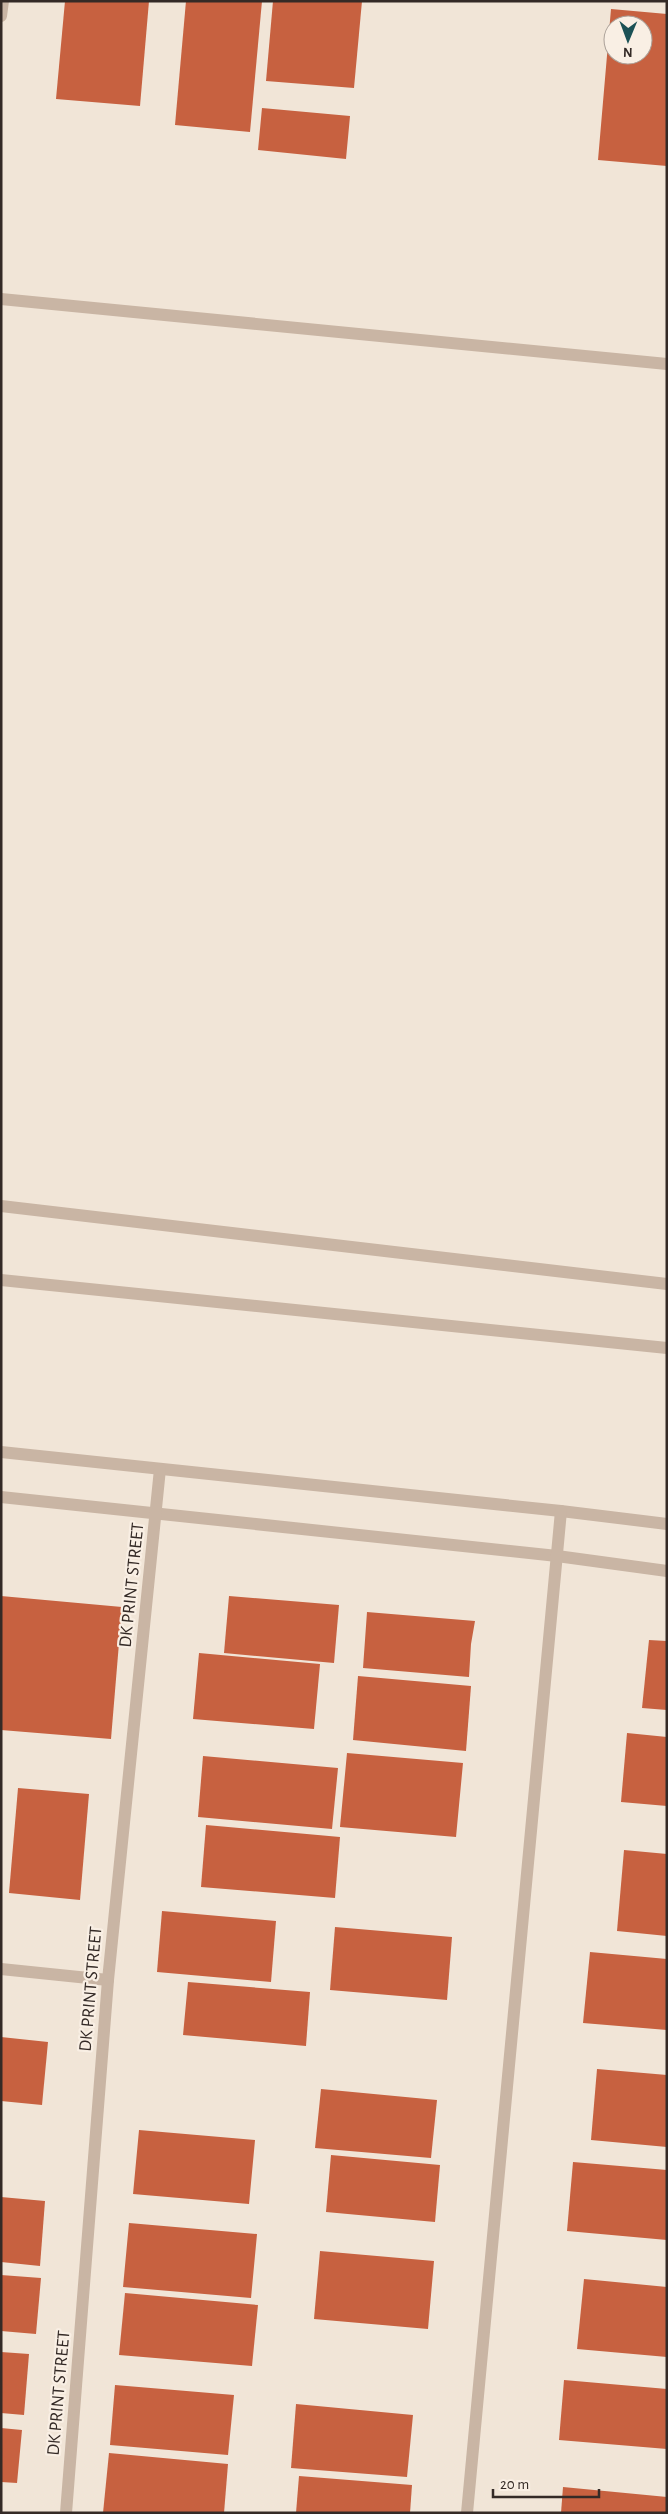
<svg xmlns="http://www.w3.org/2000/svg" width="668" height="2514" viewBox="0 0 668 2514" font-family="'Alegreya Sans',sans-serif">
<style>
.building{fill:#c76140;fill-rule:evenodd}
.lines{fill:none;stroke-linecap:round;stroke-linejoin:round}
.minor{stroke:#c9b5a4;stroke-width:12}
.labels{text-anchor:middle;stroke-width:4.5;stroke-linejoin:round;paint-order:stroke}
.street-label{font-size:18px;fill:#342a26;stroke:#f9efe4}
</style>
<rect width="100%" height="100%" fill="#f1e5d7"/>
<g class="building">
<path d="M65,1H149L140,106L56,99Z"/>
<path d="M186,1H262L250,132L175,125Z"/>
<path d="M273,1H362L354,88L266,81Z"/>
<path d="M611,9L667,14V166L598,160ZM613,25H643V55H613Z"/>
<path d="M262,108L350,116L346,159L258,150Z"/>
<path d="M1,1596L122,1607L111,1739L1,1730Z"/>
<path d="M229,1596L339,1605L334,1663L224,1653Z"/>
<path d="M367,1612L475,1621L471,1644L469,1677L363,1668Z"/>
<path d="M649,1640L667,1641V1710L642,1708Z"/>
<path d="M199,1653L320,1664L314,1729L193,1719Z"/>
<path d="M358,1676L471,1686L466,1751L353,1740Z"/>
<path d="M627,1733L667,1737V1806L621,1802Z"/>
<path d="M347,1753L463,1763L456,1837L340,1827Z"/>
<path d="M203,1756L338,1768L332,1829L198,1817Z"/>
<path d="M18,1788L89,1794L80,1900L9,1893Z"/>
<path d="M206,1825L340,1837L335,1898L201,1887Z"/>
<path d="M624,1850L667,1854V1936L617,1931Z"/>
<path d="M162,1911L276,1921L271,1982L157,1972Z"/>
<path d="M335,1927L452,1937L447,2000L330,1990Z"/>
<path d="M590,1952L667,1959V2030L583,2023Z"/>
<path d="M188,1982L310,1992L306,2046L183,2035Z"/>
<path d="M1,2037L48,2042L42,2105L1,2101Z"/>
<path d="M597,2069L667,2075V2147L591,2140Z"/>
<path d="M321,2089L437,2100L431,2158L315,2148Z"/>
<path d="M139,2130L255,2140L249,2204L133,2194Z"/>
<path d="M331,2155L440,2165L435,2222L326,2212Z"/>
<path d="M573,2162L667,2170V2240L567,2231Z"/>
<path d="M1,2197L45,2201L40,2266L1,2262Z"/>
<path d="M129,2223L257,2234L251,2298L123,2287Z"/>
<path d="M320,2251L434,2261L428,2329L314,2319Z"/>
<path d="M1,2275L41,2278L36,2334L1,2331Z"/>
<path d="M584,2279L667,2287V2357L577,2349Z"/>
<path d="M125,2293L258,2305L252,2366L119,2355Z"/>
<path d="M1,2352L29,2354L24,2415L1,2413Z"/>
<path d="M564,2380L667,2389V2449L559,2440Z"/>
<path d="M115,2385L234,2395L228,2455L110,2445Z"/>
<path d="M296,2404L413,2415L407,2477L291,2468Z"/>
<path d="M1,2428L22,2430L17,2483L1,2482Z"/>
<path d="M109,2453L228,2464L224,2513H103Z"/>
<path d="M299,2476L412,2485L410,2513H296Z"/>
<path d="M563,2487L667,2497V2513H561Z"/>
</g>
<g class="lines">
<g class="minor">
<path d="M1,16L3,1"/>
<path d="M1,299L667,364"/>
<path d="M1,1206L667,1284"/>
<path d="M1,1280L667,1348"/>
<path d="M1,1452L561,1511L667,1524"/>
<path d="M1,1497L557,1556L667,1571"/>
<path d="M1,1969L108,1980"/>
<path d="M66,2513L108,1980L160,1469"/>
<path d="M467,2513L561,1511"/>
</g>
</g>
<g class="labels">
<g class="street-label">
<text transform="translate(131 1585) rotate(-84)" y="6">DK PRINT STREET</text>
<text transform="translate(90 1989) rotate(-85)" y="6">DK PRINT STREET</text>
<text transform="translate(58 2393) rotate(-85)" y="6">DK PRINT STREET</text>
</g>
</g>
<rect width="668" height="2514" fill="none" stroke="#342a26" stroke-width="5"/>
<g transform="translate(628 40) rotate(181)"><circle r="24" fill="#f9efe4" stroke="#aaa098"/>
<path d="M0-4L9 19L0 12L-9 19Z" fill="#1b5155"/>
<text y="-8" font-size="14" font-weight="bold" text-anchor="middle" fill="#342a26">N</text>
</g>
<path d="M493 2489v8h106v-8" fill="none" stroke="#342a26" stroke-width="2.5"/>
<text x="500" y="2489" font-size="15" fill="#342a26" stroke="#f9efe4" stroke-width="4" paint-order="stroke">20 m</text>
</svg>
